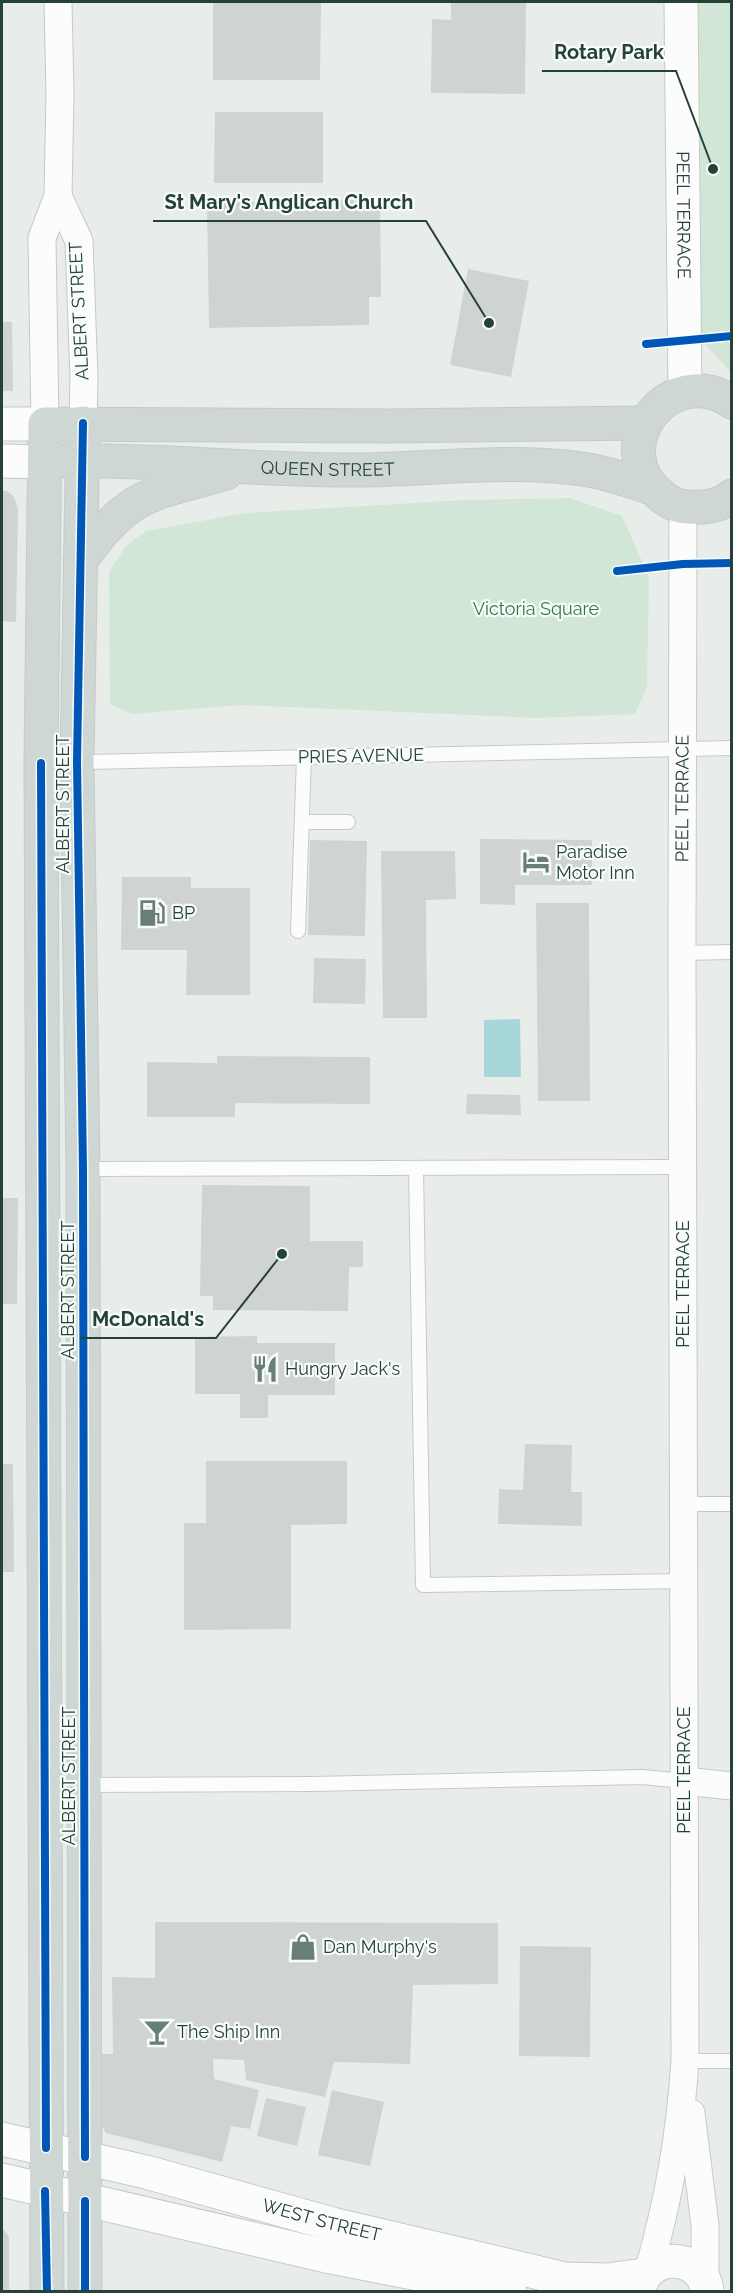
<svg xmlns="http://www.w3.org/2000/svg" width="733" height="2293" viewBox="0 0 733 2293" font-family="Raleway,sans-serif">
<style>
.green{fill:#d1e6d6}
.water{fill:#a8d7db}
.building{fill:#cfd4d2}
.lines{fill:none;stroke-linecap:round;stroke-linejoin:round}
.lane-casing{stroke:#c5cac7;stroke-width:16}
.street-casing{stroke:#c5cac7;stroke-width:29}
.secondary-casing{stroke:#c3cbc7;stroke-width:35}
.primary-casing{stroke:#c3ccc8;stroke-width:35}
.lane{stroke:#fcfcfc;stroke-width:14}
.street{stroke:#fcfcfc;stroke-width:27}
.secondary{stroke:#fcfcfc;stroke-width:33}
.primary{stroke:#cfd7d5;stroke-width:33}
.cycleway-casing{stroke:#f7fbf9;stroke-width:11}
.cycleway{stroke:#0057b8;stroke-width:8}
.labels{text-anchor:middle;stroke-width:4.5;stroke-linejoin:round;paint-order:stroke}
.street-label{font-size:18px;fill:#244238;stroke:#f7fbf9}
.park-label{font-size:18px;fill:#2d7a46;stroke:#f7fbf9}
.poi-label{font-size:18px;fill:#244238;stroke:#f7fbf9;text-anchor:start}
.leader{fill:none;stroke:#244238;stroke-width:2}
.callout-dot{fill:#244238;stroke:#f7fbf9;stroke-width:2}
.callout-label{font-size:20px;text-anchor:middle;font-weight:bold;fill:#244238;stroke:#f7fbf9;stroke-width:4.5;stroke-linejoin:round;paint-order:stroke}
</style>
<rect width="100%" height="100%" fill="#e8edea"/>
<g class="green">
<path d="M690,2H731V372L698,337Z"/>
<path d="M570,498L622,516L649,577L647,687L635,714L537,718L240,705L132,714L110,704L109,572L126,546L146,531L245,513L465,500Z"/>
</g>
<path class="water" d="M520,1019L521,1077H484V1020Z"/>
<g class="building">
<path d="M213,2H321L320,80H213Z"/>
<path d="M451,2H526L525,94L431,93L432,19L451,20Z"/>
<path d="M215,112H323V183H214Z"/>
<path d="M380,199L381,297H369V325L209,328L207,203Z"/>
<path d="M468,269L529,281L511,377L450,365Z"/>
<path d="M2,322H12L13,391H2Z"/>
<path d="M2,490L7,491L14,497L18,509L16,622L2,621Z"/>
<path d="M480,839L592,840V885H515V905L480,904Z"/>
<path d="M310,840L367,841L365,936L308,935Z"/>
<path d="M381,851H455L456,899L426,900L427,1018H383Z"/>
<path d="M122,877H191V888H250V995H186L187,950H121Z"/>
<path d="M536,903H589L590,1101H538Z"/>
<path d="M314,958L366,959L365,1004L313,1003Z"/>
<path d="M217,1056L370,1057V1104L235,1103V1117H147V1062L217,1063Z"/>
<path d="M467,1094L520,1095L521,1115L466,1114Z"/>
<path d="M202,1185L310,1186V1241H363V1267H349L348,1311L213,1310V1296H200Z"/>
<path d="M2,1198H18L17,1304H2Z"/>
<path d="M257,1336V1343H335V1395H268V1418H240V1394H195V1337Z"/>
<path d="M525,1444L572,1445L571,1492H582V1526L498,1524L499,1489L523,1490Z"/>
<path d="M206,1461H347V1524L291,1525V1629L184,1630V1523H206Z"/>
<path d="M2,1464H13L14,1572H2Z"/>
<path d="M155,1922L498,1923V1984L413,1985L410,2064L334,2062L325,2097L246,2080L244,2060L213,2059L214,2079L259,2090L250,2129L231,2126L222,2162L106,2133L95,2114L93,2054H113L112,1977L155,1978Z"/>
<path d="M520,1946L591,1947L590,2057L519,2056Z"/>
<path d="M332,2090L384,2102L370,2166L318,2155Z"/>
<path d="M266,2098L306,2107L297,2146L257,2136Z"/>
<path d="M2,2227L9,2237V2292H2Z"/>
</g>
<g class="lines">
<defs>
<g id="lane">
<path d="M41,763L732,748"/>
<path d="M303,822H348"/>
<path d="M298,931L304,757"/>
<path d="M682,953L732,952"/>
<path d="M416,1168L423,1585L683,1581"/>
<path d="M83,1169L682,1167"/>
<path d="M683,1504H732"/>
<path d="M84,1785L312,1784L642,1777L684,1781"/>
<path d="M685,2061H732"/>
</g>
<g id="street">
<path d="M58,196L79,241L84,377L83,423"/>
<path d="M45,424L42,238L58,196L60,94L58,2"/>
<path d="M684,1781L732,1786"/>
<path d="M691,2113L705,2225V2282"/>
<path id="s1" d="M649,2269C669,2198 680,2135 685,2061L682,953L683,507"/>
</g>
<g id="secondary">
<path id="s2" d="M681,2L685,392"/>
<path d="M2,424H45"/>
<path d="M2,461L44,462"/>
<path id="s3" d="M2,2139L146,2172L332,2224L565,2279L607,2280L644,2275"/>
<path d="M2,2180L326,2256L510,2292"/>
<path d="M639,2292C643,2251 704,2251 707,2292"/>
</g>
<g id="primary">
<path d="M732,402C670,360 604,446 659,494C667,501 678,507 688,507C703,508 720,507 732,496"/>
<path d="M83,423L77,761L83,1169L85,2292"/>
<path id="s4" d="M60,461C162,459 263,471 365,470C437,469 510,459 582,469C606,472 629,481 652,488"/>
<path d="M80,561C95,541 110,521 130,507C156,488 196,483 226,473"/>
<path d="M47,2292L41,763L45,424L388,426L645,423"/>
</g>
</defs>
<use href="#lane" class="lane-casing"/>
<use href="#street" class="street-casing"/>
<use href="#secondary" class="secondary-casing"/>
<use href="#primary" class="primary-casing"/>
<use href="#lane" class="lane"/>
<use href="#street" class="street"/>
<use href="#secondary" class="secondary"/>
<use href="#primary" class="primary"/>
<defs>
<g id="cycleway">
<path d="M646,344L732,336"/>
<path d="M83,423L77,761L83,1169L85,2157"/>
<path d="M617,571L683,564L732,563"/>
<path d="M41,763L46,2148"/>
<path d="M45,2191L47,2292"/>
<path d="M85,2201V2292"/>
</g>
</defs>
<use href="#cycleway" class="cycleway-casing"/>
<use href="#cycleway" class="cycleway"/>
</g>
<defs>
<symbol id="hotel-bare" viewBox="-9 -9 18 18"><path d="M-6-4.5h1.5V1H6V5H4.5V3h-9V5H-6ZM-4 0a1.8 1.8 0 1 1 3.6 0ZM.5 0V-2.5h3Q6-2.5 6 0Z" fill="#697e76" stroke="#f7fbf9" stroke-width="2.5" paint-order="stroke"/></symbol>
<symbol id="fuel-bare" viewBox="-9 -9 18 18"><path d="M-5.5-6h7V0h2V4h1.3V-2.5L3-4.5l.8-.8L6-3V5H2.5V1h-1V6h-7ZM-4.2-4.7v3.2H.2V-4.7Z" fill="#697e76" stroke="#f7fbf9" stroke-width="2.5" paint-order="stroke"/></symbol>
<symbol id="restaurant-bare" viewBox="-9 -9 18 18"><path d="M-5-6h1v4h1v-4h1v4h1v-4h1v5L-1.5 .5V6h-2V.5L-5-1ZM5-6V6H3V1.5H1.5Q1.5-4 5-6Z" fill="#697e76" stroke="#f7fbf9" stroke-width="2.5" paint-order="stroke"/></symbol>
<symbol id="shop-bare" viewBox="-9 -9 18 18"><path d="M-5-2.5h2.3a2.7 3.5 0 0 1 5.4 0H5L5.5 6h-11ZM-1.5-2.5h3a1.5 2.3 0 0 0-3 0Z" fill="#697e76" stroke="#f7fbf9" stroke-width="2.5" paint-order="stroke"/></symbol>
<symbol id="bar-bare" viewBox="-9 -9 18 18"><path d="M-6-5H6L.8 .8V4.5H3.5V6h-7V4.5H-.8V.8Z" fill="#697e76" stroke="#f7fbf9" stroke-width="2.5" paint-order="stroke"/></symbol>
</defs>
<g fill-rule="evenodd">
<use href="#hotel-bare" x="517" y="843" width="38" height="38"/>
<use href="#fuel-bare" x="133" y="894" width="38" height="38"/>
<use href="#restaurant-bare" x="246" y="1350" width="38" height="38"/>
<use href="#shop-bare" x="284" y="1928" width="38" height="38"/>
<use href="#bar-bare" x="138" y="2013" width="38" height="38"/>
</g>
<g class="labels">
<g class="street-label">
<text dy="6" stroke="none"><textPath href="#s2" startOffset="213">PEEL TERRACE</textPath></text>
<text transform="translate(79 311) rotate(-93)" y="6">ALBERT STREET</text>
<text dy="6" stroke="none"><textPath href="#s4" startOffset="268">QUEEN STREET</textPath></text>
<text transform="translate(361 756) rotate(-1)" y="6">PRIES AVENUE</text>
<text dy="6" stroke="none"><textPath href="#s1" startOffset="1474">PEEL TERRACE</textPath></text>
<text transform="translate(63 804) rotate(-90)" y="6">ALBERT STREET</text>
<text transform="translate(683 1284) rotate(-90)" y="6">PEEL TERRACE</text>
<text transform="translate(68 1290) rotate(-90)" y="6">ALBERT STREET</text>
<text transform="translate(684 1770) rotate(-90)" y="6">PEEL TERRACE</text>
<text transform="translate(69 1776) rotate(-90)" y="6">ALBERT STREET</text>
<text dy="6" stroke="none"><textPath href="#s3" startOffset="330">WEST STREET</textPath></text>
</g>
<g class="park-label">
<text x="536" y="615">Victoria Square</text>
</g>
<g class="poi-label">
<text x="556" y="858">Paradise<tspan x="556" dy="21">Motor Inn</tspan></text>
<text x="172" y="919">BP</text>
<text x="285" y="1375">Hungry Jack's</text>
<text x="323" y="1953">Dan Murphy's</text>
<text x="177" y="2038">The Ship Inn</text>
</g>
</g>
<path class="leader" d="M713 169L676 71H542M489 323L426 221H153M282 1254L216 1338H80"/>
<g class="callout-dot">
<circle cx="713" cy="169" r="6"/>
<circle cx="489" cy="323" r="6"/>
<circle cx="282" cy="1254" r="6"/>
</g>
<g class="callout-label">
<text x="609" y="59">Rotary Park</text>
<text x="289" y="209">St Mary's Anglican Church</text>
<text x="148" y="1326">McDonald's</text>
</g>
<rect width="733" height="2293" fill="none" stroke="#244238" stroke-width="6"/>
</svg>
